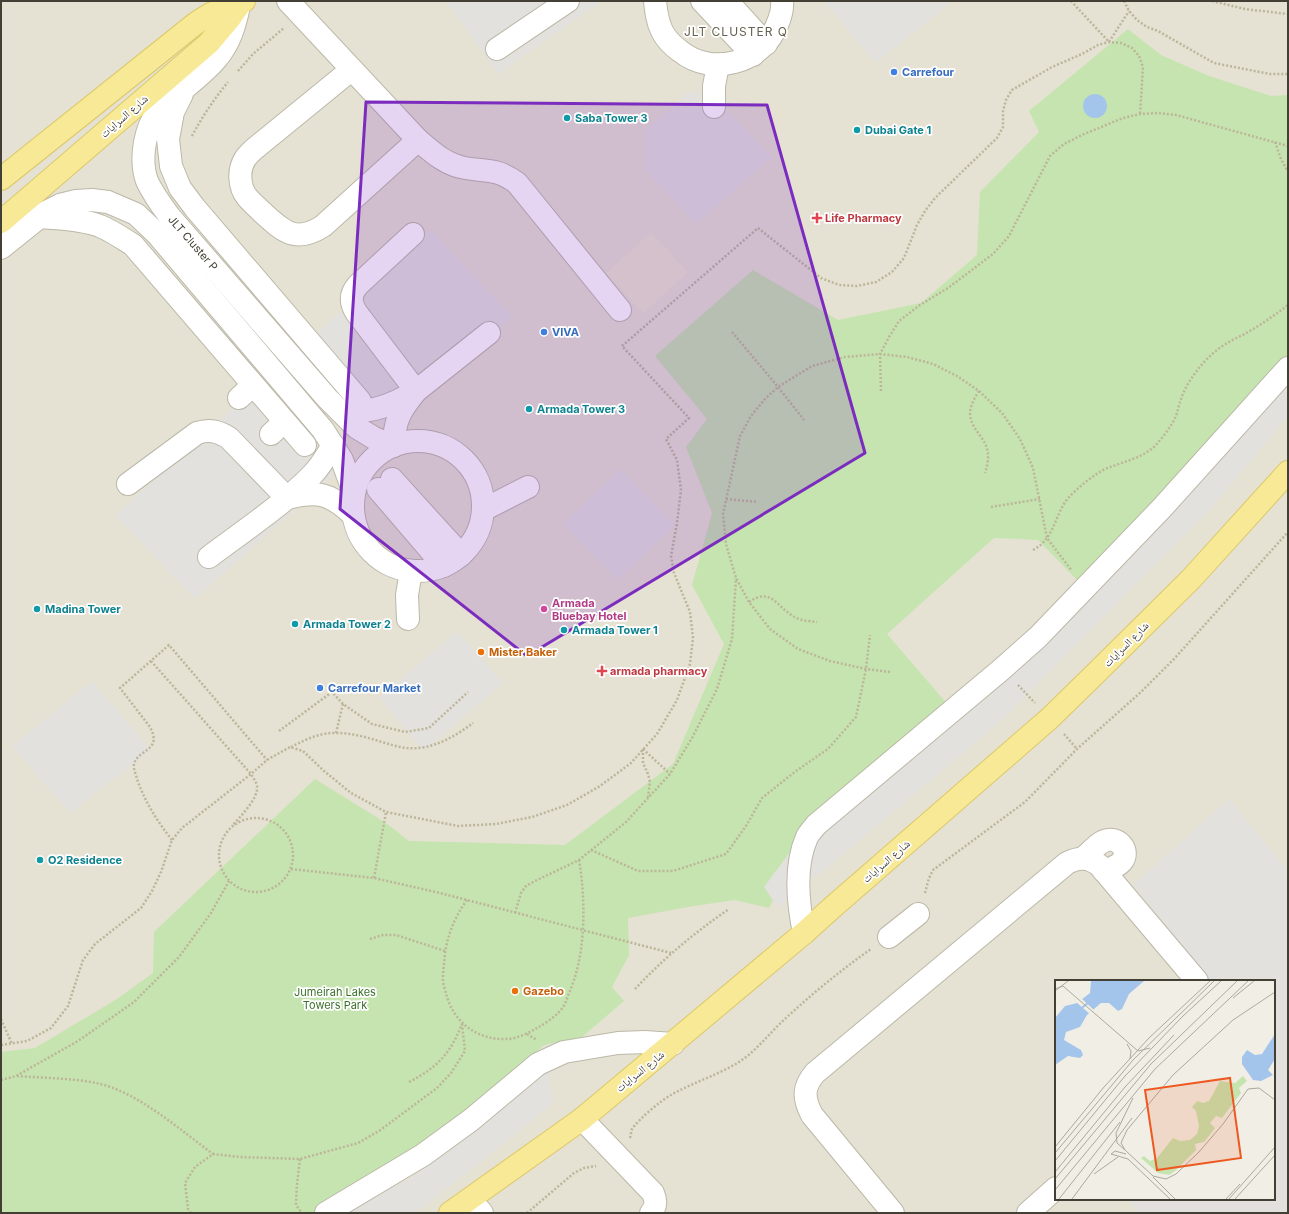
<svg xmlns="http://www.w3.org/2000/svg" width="1289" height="1214" viewBox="0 0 1289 1214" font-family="Inter,'Noto Naskh Arabic',sans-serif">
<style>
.residential{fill:#e5e2d3;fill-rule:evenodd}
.education{fill:#eae6cf}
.green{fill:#c5e4af}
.parking{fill:#e2e1dd}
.water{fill:#a4c5eb}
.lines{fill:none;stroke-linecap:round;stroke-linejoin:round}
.minor-casing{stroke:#bcb8a8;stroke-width:24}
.major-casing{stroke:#dcc868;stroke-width:24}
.path{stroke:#bdb59a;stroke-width:2.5;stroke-dasharray:2 2;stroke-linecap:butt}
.minor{stroke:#fff;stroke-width:22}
.major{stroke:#f8e997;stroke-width:22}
.marked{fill:#7b2cbf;fill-opacity:0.2;stroke:#7b2cbf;stroke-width:3;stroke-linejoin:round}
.shop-dot{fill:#3f7fe0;stroke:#fff;stroke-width:1.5}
.culture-dot{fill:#0f9aa8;stroke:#fff;stroke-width:1.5}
.health-dot{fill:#e0444e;stroke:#fff;stroke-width:1.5}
.hotel-dot{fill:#d1479c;stroke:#fff;stroke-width:1.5}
.food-dot{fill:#e8710a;stroke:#fff;stroke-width:1.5}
.labels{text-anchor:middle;stroke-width:3.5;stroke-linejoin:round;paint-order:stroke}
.shop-label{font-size:11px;font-weight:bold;fill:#366cbe;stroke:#fff;text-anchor:start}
.street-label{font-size:11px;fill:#433f35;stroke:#fff}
.culture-label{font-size:11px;font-weight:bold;fill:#0d838f;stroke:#fff;text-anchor:start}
.health-label{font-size:11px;font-weight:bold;fill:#be3a42;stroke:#fff;text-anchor:start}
.hotel-label{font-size:11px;font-weight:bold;fill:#b23c85;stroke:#fff;text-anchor:start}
.food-label{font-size:11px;font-weight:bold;fill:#c56008;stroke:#fff;text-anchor:start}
.park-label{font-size:11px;fill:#3d712c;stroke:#fff}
.neighbourhood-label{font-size:12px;letter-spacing:1px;fill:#655f4d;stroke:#fff}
.inset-river{fill:none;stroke:#a4c5eb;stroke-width:2}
.inset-road{fill:none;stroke:#aba99f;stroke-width:1}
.view{fill:#ed5920;fill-opacity:0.15;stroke:#ed5920;stroke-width:2}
.inset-edge{fill:none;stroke:#433f35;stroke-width:2}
</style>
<rect width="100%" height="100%" fill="#f1efe5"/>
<path class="residential" d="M1,1H1288V1213H1ZM1056,981H1274V1199H1056Z"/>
<path class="education" d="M651,232L688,272L643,314L606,273Z"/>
<path class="green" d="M1128,29L1161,55L1209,76L1271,96L1288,95V369L1083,586L1038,540L994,538L887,634L955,713L800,844L769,908L734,900L688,907L628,918L629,955L612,987L624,1001L582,1037L544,1045L457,1122L412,1159L313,1213H1V1052L35,1048L117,999L153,973L154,932L315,779L386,823L409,841L565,845L673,764L724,644L692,585L712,513L686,447L707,419L655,356L753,270L838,320L921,303L977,255L980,192L1039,132L1029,111Z"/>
<g class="parking">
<path d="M446,1H602L498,74Z"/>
<path d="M824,1H953L875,63Z"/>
<path d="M689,91L715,99L772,157L696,224L645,170L646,130Z"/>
<path d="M430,229L512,317L386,429L306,343Z"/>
<path d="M1288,356V416L1215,504L1000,722L828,867L798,888L778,908L764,887L824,806L978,678L1068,598L1278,369Z"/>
<path d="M259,384L335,474L195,599L115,515Z"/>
<path d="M620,469L675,525L618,580L563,524Z"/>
<path d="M457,631L503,683L424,751L379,698Z"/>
<path d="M92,681L151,750L70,813L12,746Z"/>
<path d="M1229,799L1288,871V1213H1138L1128,1199H1274V981H1211L1133,885Z"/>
<path d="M548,1068L553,1103L518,1132L423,1207L413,1213H345L413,1177Z"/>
</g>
<circle class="water" cx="1095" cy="106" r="12"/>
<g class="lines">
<defs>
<g id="minor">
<path d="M288,1L418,140C432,152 446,165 465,168C488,172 496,168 517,183L620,310"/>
<path d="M655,1C656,11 657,21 662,31C666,39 673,46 680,51C712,77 762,63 777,25C780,18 783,9 782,1"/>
<path d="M702,1L753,55"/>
<path d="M727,1L766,44"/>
<path d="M239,6C235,25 230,43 217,58C203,75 183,88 168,103C163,108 156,113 153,119C144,136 140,162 147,181C153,194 161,205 170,217L327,398L356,427L374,438L394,446C394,420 400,411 416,391"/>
<path d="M497,49L568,1"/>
<path d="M351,70L253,150C250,153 247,156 245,159C238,170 239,187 247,197C251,202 257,207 262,212C283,231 295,244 323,226L418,140"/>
<path d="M182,94L173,112L168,139L171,166L180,188L195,208L360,401"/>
<path d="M714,107V86L718,65"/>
<path d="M40,217C60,219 81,219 100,226C112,231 122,238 133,245L305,445"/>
<path d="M413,234L358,285C350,294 350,302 356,312L416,391"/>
<path d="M1,248L46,212L60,205L76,201L92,200L108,202L136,214L157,234L323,430L342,460L354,493"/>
<path d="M239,398L253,385"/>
<path d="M343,412C372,413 392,405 416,391L489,333"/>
<path d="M271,434L284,422"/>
<circle cx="418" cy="506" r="65"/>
<path d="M392,479L461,555"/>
<path d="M128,484L197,433C209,429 218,431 229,438L287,498"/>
<path d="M378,489L444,566"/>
<path d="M287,498C317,491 329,492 353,515"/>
<path d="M483,510L528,487"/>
<path d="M209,557C242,532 283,505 312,475C321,466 327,455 333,445"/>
<path d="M408,619L407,595L411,571"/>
<path d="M1083,858C1090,853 1099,841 1108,840C1119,838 1129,850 1123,860C1119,866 1110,869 1104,871"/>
<path d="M804,933C798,904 794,866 807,837C809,833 813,829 816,825L1002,669L1038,637L1161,509L1288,368"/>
<path d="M889,937L918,914"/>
<path d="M582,1119L653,1193C656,1200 657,1206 651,1213"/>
<path d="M470,1199L482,1213"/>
<path d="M326,1213L423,1155L471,1120L538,1064L564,1052L618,1043L645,1042L673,1044"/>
<path d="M893,1213L812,1115C803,1098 803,1087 815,1073L1067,863C1079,857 1088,857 1099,865L1197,981"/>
<path d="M1028,1213L1056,1188"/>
</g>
<g id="major">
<path d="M1,179L195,24C210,13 221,8 239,5"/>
<path d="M1,222L209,43L230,18L239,5L244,1"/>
<path d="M450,1213L582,1119L804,933L834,906L1050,718L1094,675L1191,579L1288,472"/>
</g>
</defs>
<use href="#minor" class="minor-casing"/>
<use href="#major" class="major-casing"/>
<g class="path">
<path d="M1071,1L1109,42L1129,11"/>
<path d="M1124,1L1129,11L1137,20L1147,27L1158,31L1214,63L1270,74H1288"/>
<path d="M1212,1L1245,9L1288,14"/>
<path d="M238,71L253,54L284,28"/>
<path d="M192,136C202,117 214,99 228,82"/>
<path d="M1275,142L1281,159L1288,172"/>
<path d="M732,332L778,387L804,420"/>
<path d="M881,391L880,354L889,337L899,321L920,305L948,288L993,254L1009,236L1050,156L1064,144L1082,135L1123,118L1140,114L1158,113L1176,115L1288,146"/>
<path d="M979,391C975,397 971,404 970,412C970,436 997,438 985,473"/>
<path d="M726,499L758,502"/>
<path d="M991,507L1040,499"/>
<path d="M1033,550C1056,538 1054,513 1070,496C1080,486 1091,477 1103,470C1121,462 1141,459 1155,446C1163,437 1171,427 1176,416C1178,410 1179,404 1181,399C1185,387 1192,377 1199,368C1207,358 1218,348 1229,342C1235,338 1242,336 1248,332C1262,324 1275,315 1288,305"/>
<path d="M749,602C771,587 776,606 793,616C800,621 809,621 817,622"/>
<path d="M151,661L251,774C253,778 256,781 257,786C259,798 240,817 232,826"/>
<path d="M890,672L866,669L830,661L798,649L770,629L749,602L736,578L726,544L723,514L740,436L751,416L765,399L778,387L812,366L845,357L880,354L907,357L933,364L957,376L979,391L1002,413L1020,439L1033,468L1047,538L1072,571"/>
<path d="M1018,685L1035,703"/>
<path d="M279,731L332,692L343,704L372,724L405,732L429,728L468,692"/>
<path d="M336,733L343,704"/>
<path d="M1064,734L1077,749"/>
<path d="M291,747C305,740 320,732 337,733C359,733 379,742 400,747C427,753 453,738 473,723"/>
<path d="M643,749V763L648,774L650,782L648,797"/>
<path d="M643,749L670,774"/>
<circle cx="256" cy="855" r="37"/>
<path d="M172,840C157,821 145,802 137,779C136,774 133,769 134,764C138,749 163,751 150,727L120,688L169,645L267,760"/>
<path d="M591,850L638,871H673L726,854L746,826L762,798L796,771L828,749L856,717L866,669L870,635"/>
<path d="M291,869L374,878L440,893L671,953"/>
<path d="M374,878L386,812"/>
<path d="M925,893L929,878L933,870L1025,802L1077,749L1141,692L1174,659L1288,532"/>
<path d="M467,900C453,919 445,941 444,965C443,970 443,975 443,980C443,985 446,992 447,997C455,1024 479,1040 506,1039C517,1039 528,1033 537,1028C546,1023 557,1016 563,1007C566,1003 567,998 569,993C586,956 586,900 579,860"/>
<path d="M515,913L521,893L526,886L535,881L579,860L626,822L670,774L692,738L717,689L732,639L736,578"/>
<path d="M370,939L383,935H396L445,951"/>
<path d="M635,989C664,958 694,933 729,909"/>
<path d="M1,1019L12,1044"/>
<path d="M527,1034L537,1040"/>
<path d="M1,1045L27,1041L51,1028L68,1006L83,960L95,944L141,908L152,891L161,872L172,840L182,828L251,774L267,760L290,747L303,751L324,771L351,793L386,812L458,826L496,824L532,817L567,805L600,786L631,763L657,734L677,700L690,664L693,638L690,612L674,573L671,556L677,523L681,490L677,460L666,439L689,418L622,346L758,228L821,278L839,285L857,286L876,282L892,272L904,258L917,225L925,211L935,198L997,138L1003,127V111L1006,100L1012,90L1052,67L1082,54L1098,45L1109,42L1121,43L1132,48L1139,56L1143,67L1140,114"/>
<path d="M17,1076C43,1078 71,1078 96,1083C137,1091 180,1130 213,1154"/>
<path d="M1,1080L16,1076L78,1041L134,1002L179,957L211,913L229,881"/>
<path d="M409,1082C438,1067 450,1054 462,1024"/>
<path d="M630,1138C631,1135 631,1132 632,1129C639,1119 660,1101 671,1095C690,1084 712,1077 732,1066C754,1055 768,1034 786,1018C813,993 841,970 871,949"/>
<path d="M300,1159L297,1184L296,1205L302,1213"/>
<path d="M191,1213L188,1209L185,1183L195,1167L213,1154L240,1157L300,1159L358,1143L379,1131L437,1088L451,1073L465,1051L462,1024"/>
<path d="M527,1213L574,1173L584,1168L596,1166"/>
</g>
<use href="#minor" class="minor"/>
<use href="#major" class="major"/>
</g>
<path class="marked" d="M366,102L767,105L865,453L527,656L340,509Z"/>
<g class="shop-dot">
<circle cx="894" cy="72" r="4"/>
<circle cx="544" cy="332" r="4"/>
<circle cx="320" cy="688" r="4"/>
</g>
<g class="culture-dot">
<circle cx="567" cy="118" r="4"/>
<circle cx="857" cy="130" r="4"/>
<circle cx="529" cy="409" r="4"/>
<circle cx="37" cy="609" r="4"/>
<circle cx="295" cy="624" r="4"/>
<circle cx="564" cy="630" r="4"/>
<circle cx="40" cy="860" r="4"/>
</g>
<g class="health-dot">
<path d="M815 212h4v4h4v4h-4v4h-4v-4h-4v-4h4z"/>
<path d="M600 665h4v4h4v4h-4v4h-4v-4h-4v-4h4z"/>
</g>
<circle class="hotel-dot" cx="544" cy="609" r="4"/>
<g class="food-dot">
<circle cx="481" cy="652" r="4"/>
<circle cx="515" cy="991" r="4"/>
</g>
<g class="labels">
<g class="shop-label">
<text x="902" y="76">Carrefour</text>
<text x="552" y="336">VIVA</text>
<text x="328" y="692">Carrefour Market</text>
</g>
<g class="street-label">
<text transform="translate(124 116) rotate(-41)" y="4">شارع السرايات</text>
<text transform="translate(193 243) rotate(49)" y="4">JLT Cluster P</text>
<text transform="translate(1126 644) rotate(-45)" y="4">شارع السرايات</text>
<text transform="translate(886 861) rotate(-41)" y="4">شارع السرايات</text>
<text transform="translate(640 1071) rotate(-39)" y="4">شارع السرايات</text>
</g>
<g class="culture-label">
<text x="575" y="122">Saba Tower 3</text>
<text x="865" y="134">Dubai Gate 1</text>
<text x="537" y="413">Armada Tower 3</text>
<text x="45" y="613">Madina Tower</text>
<text x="303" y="628">Armada Tower 2</text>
<text x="572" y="634">Armada Tower 1</text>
<text x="48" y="864">O2 Residence</text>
</g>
<g class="health-label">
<text x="825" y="222">Life Pharmacy</text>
<text x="610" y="675">armada pharmacy</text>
</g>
<g class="hotel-label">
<text x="552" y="607">Armada<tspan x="552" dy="13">Bluebay Hotel</tspan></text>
</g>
<g class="food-label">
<text x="489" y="656">Mister Baker</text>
<text x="523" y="995">Gazebo</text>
</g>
<g class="park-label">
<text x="335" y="996">Jumeirah Lakes<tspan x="335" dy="13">Towers Park</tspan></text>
</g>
<g class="neighbourhood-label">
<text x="736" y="36">JLT CLUSTER Q</text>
</g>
</g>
<g transform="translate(1055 980)">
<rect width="220" height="220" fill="#f1efe5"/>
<path d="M188,96L192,101L184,108L186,113L167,138L161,136L155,143L160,148L149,162L140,164L141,170L120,191L114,195L103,193L86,178L89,176L95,181L102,178L118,158L125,161L135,160L142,154L144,146L141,131L137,127L142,121L148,123L154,121L165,101L180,103Z" fill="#c5e4af"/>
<path d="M36,1H89L74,14L67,29L63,31L54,23H46L32,35L25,47L11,52L9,60L26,70L28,75L25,78L13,76L0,85V38L10,26L22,23L35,13ZM220,54V79L213,90L218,95L206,101L198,100L187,84V77L192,70L200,75L207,74Z" fill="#a4c5eb"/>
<path d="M26,18L40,31L36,35L21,22Z" fill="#f1efe5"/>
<path class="inset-river" d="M0,62L13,73M13,74L15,70L2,54L5,45L61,1"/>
<path class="inset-road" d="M0,9L8,6L83,71L95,68M0,11L13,1M220,12L178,40L118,95L72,150L66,163L70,170L98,196L111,199L121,194L144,172L168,144L193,109L204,108L220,120M178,18L199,1M72,64L76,71L75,79M0,167L49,107L94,58L155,1M70,170L62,163L61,153L78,118M0,173L78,80L159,1M71,174L60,171L56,174L73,179L115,219M0,181L70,96L128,36L166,1M0,192L70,107L119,55M39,194L63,177M98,197L120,219M0,199L96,84L182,1M0,210L100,89L193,1M4,219L65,142M17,219L77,138M171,219L185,204M174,219L220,167M180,219L220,175"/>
<path class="view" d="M175,98L186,178L102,190L90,110Z"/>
<rect width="220" height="220" class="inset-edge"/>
</g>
<rect width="1289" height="1214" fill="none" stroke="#433f35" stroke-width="4"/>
</svg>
